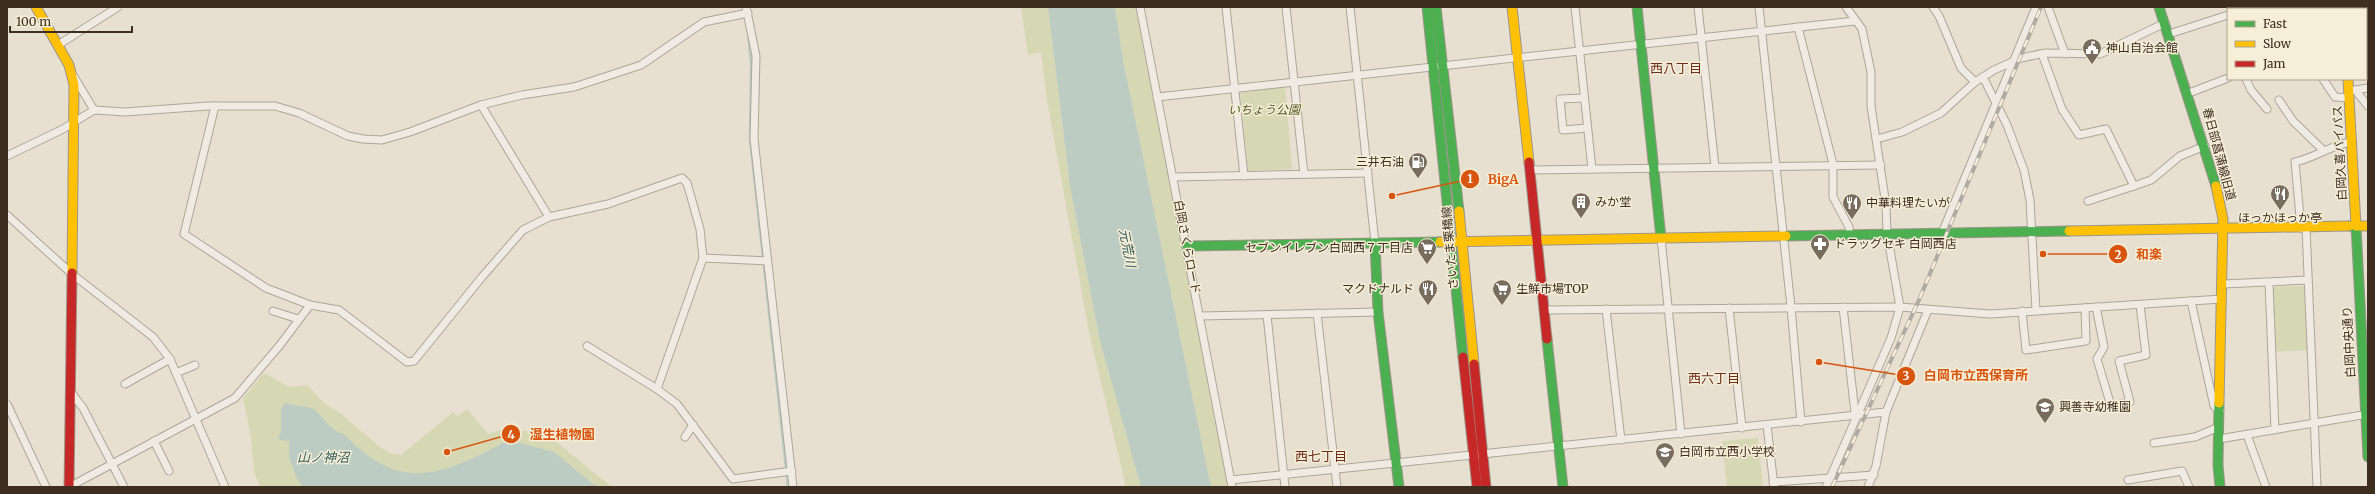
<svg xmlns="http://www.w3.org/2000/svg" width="2375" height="494" viewBox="0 0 2375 494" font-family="Merriweather,'Noto Sans JP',serif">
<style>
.green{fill:#d6d7b3}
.water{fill:#bcccc2}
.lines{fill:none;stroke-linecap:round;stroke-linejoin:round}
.stream{stroke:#bcccc2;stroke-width:2.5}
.street-casing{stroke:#ada599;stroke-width:9}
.fast-casing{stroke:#9c958a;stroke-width:11}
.slow-casing{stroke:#9c958a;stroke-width:11}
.jam-casing{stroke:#9c958a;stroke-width:11}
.street{stroke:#efebe3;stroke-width:7}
.fast{stroke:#4caf50;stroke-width:9}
.slow{stroke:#ffc107;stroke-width:9}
.jam{stroke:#c62828;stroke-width:9}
.rail-casing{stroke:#afaaa2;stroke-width:4}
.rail{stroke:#f7eed8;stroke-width:2.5;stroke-dasharray:8;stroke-linecap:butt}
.labels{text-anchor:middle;stroke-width:3;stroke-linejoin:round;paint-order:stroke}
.poi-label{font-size:12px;fill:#3d2e20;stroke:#f7eed8;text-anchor:start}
.park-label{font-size:12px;font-style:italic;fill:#4d5a26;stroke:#f7eed8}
.street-label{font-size:12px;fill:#3d2e20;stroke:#f7eed8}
.neighbourhood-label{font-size:13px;fill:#6b2e1e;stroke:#f7eed8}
.water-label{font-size:13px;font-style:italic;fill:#2f5d5a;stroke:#f7eed8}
.leader{fill:none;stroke:#d7550e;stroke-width:1.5}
.callout-dot{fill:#d7550e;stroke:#f7eed8;stroke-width:1.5}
.mark-label{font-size:12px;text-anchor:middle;font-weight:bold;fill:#fff}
.callout-label{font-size:13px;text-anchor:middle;font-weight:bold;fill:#d7550e;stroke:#f7eed8;stroke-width:3;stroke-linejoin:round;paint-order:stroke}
</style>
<rect width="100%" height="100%" fill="#e7e0d1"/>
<g class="green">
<path d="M1021,7H1048L1070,186L1100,341L1141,487H1126L1089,332L1047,100L1041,52L1028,55Z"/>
<path d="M1115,7H1137L1228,487H1211L1123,60Z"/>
<path d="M1285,85L1292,169L1248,171L1240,90Z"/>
<path d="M2305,286L2308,350L2275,352L2272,287Z"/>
<path d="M264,373L289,387L307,385L324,403L340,413L380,447L390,453L401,455L453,412L457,416L467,409L488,434L506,429L545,433L612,487H260L254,472L251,437L243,398Z"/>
<path d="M1758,438L1763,487H1727L1722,441Z"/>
</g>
<g class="water">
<path d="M1048,7H1115L1123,60L1211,487H1141L1100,341L1070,186Z"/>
<path d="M286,403C293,406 311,406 315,410C324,418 332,432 344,434C400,494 441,476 509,440L554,452L597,487H303L297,479L289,457V441L280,440L278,438L281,432V408Z"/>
</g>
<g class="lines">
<path class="stream" d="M748,32L751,64L750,139L788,487"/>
<defs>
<g id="street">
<path d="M746,7L756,56L754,139L793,487"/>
<path d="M1140,7L1232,487"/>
<path d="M1226,7L1244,176"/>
<path d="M1286,7L1304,174"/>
<path d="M1350,7L1375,243"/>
<path d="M1575,7L1592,169"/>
<path d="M1698,7L1715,167"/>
<path d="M1759,7L1791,307L1801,422"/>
<path d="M1933,7L1939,16L1961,68L1975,82"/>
<path d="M2048,7L2065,54"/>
<path d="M2232,7V9"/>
<path d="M2282,7L2283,9"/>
<path d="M1798,27L1833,164V197L1849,227L1850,235"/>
<path d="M2169,34L2228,15"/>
<path d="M58,45L118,7"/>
<path d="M2042,54L2062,109L2079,135L2106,129L2134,186L2151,180L2180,156L2205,146"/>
<path d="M73,75L94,110"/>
<path d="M1983,77L2007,125L2024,170L2030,200L2036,311"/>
<path d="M2246,79L2251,90L2267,109"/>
<path d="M2323,79L2335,97L2349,98"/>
<path d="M2348,91L2368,88"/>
<path d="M2356,91L2368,106"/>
<path d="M2189,93L2228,78"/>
<path d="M1157,97L1855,21"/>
<path d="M1584,98L1560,99L1563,130L1587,128"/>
<path d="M2279,100L2293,121L2324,151"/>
<path d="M481,105L549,217"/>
<path d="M215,106L184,234L266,288L310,305L339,310L407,362L414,361L482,277L523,230L549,217L608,204L682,178L687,183L700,229L703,258L767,261"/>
<path d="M1877,139L1902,132L1941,113L1975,82L1994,70L2021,58L2045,53L2100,54L2165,23"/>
<path d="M7,156L63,129L94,110L125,112L208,106H275L299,113L348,136L363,139L382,140L410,132L481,105L522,95L574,87L641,65L704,22L748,13"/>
<path d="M1530,170L1881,165"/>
<path d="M1173,177L1368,173"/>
<path d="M2088,201L2134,186"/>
<path d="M7,215L72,274L153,337L170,359L225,487"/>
<path d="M2301,228L2295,162C2315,158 2331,145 2351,142"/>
<path d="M2306,228L2317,487"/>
<path d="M1942,233L2036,7"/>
<path d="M1661,238L1681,434"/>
<path d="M2269,283L2275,430"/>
<path d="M2223,284L2308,280"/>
<path d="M2191,301L2214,406L2220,411"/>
<path d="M1843,307L1855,413"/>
<path d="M2096,307L2104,347L2097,359L2111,406L2130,402L2119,361L2146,355L2140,305"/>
<path d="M1729,308L1742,428"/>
<path d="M1606,309L1621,440"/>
<path d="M1545,310L1900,307L1990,314L2222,299"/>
<path d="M273,311L298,319"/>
<path d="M2022,311L2026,350L2086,341L2085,308"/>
<path d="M1317,313L1337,487"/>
<path d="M1267,315L1285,487"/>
<path d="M1200,316L1378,312"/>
<path d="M587,346L657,389L677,404L733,479L792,471"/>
<path d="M176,373L195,365"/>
<path d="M125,384L170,359"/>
<path d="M657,389L703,258"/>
<path d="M70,391L83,408L124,487"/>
<path d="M7,404L46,487"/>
<path d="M1886,412L1928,310"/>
<path d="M1767,425L1774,487"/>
<path d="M2247,435L2266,487"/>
<path d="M685,437L693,425"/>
<path d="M2219,439L2368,414"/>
<path d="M154,441L169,471"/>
<path d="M2154,443L2195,437L2219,427"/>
<path d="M1231,480L1886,412L1876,466L1868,487"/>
<path d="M2128,480L2182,471L2189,487"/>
<path d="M1773,482L1874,475"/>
<path d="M69,487L235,398L280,345L310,305"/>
<path d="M1826,487L1891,338L1900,307L1887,233L1886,205L1871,106V72L1862,29L1846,7"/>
</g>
<g id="fast">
<path d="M1427,7L1463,357"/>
<path d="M1436,7L1459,211"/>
<path d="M1637,7L1661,238"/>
<path d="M2159,7L2216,186"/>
<path d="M2349,226H2356L2368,457"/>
<path d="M1786,236L2069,231"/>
<path d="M1375,243L1378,312L1399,487"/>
<path d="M1187,246L1440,242"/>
<path d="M1547,339L1563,487"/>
<path d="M2219,403L2218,465L2220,487"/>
</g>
<g id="slow">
<path d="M36,7L69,65L74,85L72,273"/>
<path d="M1512,7L1529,162"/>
<path d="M2344,7V9"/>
<path d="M2348,79L2356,226H2368"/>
<path d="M2216,186L2223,219L2219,403"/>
<path d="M1459,211L1474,364"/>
<path d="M2069,231L2349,226"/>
<path d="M1440,242L1786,236"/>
</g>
<g id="jam">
<path d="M1529,162L1547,339"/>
<path d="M1463,357L1477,487"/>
<path d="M1474,364L1486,487"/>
<path d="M69,487L72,273"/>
</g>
</defs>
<use href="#street" class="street-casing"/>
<use href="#fast" class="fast-casing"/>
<use href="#slow" class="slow-casing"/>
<use href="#jam" class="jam-casing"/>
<use href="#street" class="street"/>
<use href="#fast" class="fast"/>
<use href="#slow" class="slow"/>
<use href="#jam" class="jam"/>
<defs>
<path id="rail" d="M1832,487L1919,300L2041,7"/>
</defs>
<use href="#rail" class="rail-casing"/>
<use href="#rail" class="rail"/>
</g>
<defs>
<symbol id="civic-pin" viewBox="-11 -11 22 30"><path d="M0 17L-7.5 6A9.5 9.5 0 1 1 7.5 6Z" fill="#786c5e" stroke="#f7eed8"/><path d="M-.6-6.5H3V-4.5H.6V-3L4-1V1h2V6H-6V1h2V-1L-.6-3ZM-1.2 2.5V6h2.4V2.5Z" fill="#fff"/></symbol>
<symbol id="fuel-pin" viewBox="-11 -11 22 30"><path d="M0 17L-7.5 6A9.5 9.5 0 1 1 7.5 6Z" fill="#786c5e" stroke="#f7eed8"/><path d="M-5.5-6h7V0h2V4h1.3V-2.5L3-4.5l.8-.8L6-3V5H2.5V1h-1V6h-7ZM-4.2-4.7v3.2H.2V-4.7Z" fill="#fff"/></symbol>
<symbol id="restaurant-pin" viewBox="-11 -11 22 30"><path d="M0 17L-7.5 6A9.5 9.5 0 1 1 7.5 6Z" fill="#786c5e" stroke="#f7eed8"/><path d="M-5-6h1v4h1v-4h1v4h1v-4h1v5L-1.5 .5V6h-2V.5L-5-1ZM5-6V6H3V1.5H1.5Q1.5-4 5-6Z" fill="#fff"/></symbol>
<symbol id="building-pin" viewBox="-11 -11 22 30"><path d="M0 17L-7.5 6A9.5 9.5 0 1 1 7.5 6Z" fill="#786c5e" stroke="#f7eed8"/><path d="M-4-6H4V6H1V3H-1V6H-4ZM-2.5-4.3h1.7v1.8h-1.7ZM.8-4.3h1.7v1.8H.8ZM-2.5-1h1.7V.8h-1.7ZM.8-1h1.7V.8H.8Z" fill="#fff"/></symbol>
<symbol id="pharmacy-pin" viewBox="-11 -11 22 30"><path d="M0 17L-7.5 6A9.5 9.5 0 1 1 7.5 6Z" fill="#786c5e" stroke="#f7eed8"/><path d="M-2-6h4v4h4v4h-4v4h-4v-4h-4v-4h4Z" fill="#fff"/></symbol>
<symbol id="supermarket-pin" viewBox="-11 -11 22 30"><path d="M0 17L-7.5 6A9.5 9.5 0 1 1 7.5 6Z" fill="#786c5e" stroke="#f7eed8"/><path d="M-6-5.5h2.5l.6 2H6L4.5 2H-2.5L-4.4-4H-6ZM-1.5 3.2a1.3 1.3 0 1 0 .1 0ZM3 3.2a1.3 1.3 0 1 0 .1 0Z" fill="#fff"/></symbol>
<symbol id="school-pin" viewBox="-11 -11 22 30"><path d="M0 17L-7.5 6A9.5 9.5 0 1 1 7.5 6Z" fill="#786c5e" stroke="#f7eed8"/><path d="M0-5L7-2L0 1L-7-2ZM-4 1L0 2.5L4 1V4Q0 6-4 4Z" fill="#fff"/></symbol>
</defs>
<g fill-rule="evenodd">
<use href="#civic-pin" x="2081" y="37" width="22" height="30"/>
<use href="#fuel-pin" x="1407" y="151" width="22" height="30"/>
<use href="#restaurant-pin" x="2269" y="183" width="22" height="30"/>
<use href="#building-pin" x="1570" y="191" width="22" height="30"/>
<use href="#restaurant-pin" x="1841" y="192" width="22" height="30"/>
<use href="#pharmacy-pin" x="1809" y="233" width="22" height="30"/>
<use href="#supermarket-pin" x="1416" y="237" width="22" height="30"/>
<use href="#restaurant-pin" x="1417" y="278" width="22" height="30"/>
<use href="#supermarket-pin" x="1491" y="278" width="22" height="30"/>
<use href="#school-pin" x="2034" y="396" width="22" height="30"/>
<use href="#school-pin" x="1654" y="441" width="22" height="30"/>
</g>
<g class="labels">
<g class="poi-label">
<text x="2106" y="52">神山自治会館</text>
<text x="1404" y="166" text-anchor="end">三井石油</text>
<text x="1595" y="206">みか堂</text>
<text x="1866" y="207">中華料理たいが</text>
<text x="2280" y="222" text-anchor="middle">ほっかほっか亭</text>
<text x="1834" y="248">ドラッグセキ 白岡西店</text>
<text x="1413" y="252" text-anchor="end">セブンイレブン白岡西７丁目店</text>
<text x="1414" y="293" text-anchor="end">マクドナルド</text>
<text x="1516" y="293">生鮮市場TOP</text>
<text x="2059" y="411">興善寺幼稚園</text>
<text x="1679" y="456">白岡市立西小学校</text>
</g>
<g class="park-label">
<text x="1264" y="114">いちょう公園</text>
</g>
<g class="street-label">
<text transform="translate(2340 153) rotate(-93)" y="4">白岡久喜バイパス</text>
<text transform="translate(2219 154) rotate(75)" y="4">春日部菖蒲線旧道</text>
<text transform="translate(1187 247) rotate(79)" y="4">白岡さくらロード</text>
<text transform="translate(1450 248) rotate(-95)" y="4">さいたま栗橋線</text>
<text transform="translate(2349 342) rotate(-93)" y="4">白岡中央通り</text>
</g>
<g class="neighbourhood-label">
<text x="1676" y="73">西八丁目</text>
<text x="1714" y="383">西六丁目</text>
<text x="1321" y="461">西七丁目</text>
</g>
<g class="water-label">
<text transform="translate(1128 248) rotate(79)" y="5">元荒川</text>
<text x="323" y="462">山ノ神沼</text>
</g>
</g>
<path class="leader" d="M1392 196L1470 179M2043 254L2118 254M1819 362L1906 376M447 452L511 434"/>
<g class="callout-dot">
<circle cx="1392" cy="196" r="4"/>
<circle cx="2043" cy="254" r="4"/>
<circle cx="1819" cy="362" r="4"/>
<circle cx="447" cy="452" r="4"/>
<circle cx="1470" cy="179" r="10"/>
<circle cx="2118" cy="254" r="10"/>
<circle cx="1906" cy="376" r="10"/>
<circle cx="511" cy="434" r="10"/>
</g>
<g class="mark-label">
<text x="1470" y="183">1</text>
<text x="2118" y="259">2</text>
<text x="1906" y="380">3</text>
<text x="511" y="439">4</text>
</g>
<g class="callout-label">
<text x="1503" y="184">BigA</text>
<text x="2149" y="259">和楽</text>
<text x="1976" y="380">白岡市立西保育所</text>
<text x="562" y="439">湿生植物園</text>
</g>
<rect width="2375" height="494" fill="none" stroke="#3d2e20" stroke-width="16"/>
<rect x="2227" y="8" width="140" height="72" fill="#f7eed8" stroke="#ada18e"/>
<rect x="2235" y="21" width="20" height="6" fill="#4caf50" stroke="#ada18e"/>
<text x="2263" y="28" font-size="12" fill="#3d2e20">Fast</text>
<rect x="2235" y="41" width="20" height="6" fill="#ffc107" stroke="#ada18e"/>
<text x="2263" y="48" font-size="12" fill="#3d2e20">Slow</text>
<rect x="2235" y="61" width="20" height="6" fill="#c62828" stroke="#ada18e"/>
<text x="2263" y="68" font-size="12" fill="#3d2e20">Jam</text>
<path d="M10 26v6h122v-6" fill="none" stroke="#3d2e20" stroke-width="2"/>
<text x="16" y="26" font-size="12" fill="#3d2e20" stroke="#f7eed8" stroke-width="3" paint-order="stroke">100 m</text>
</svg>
